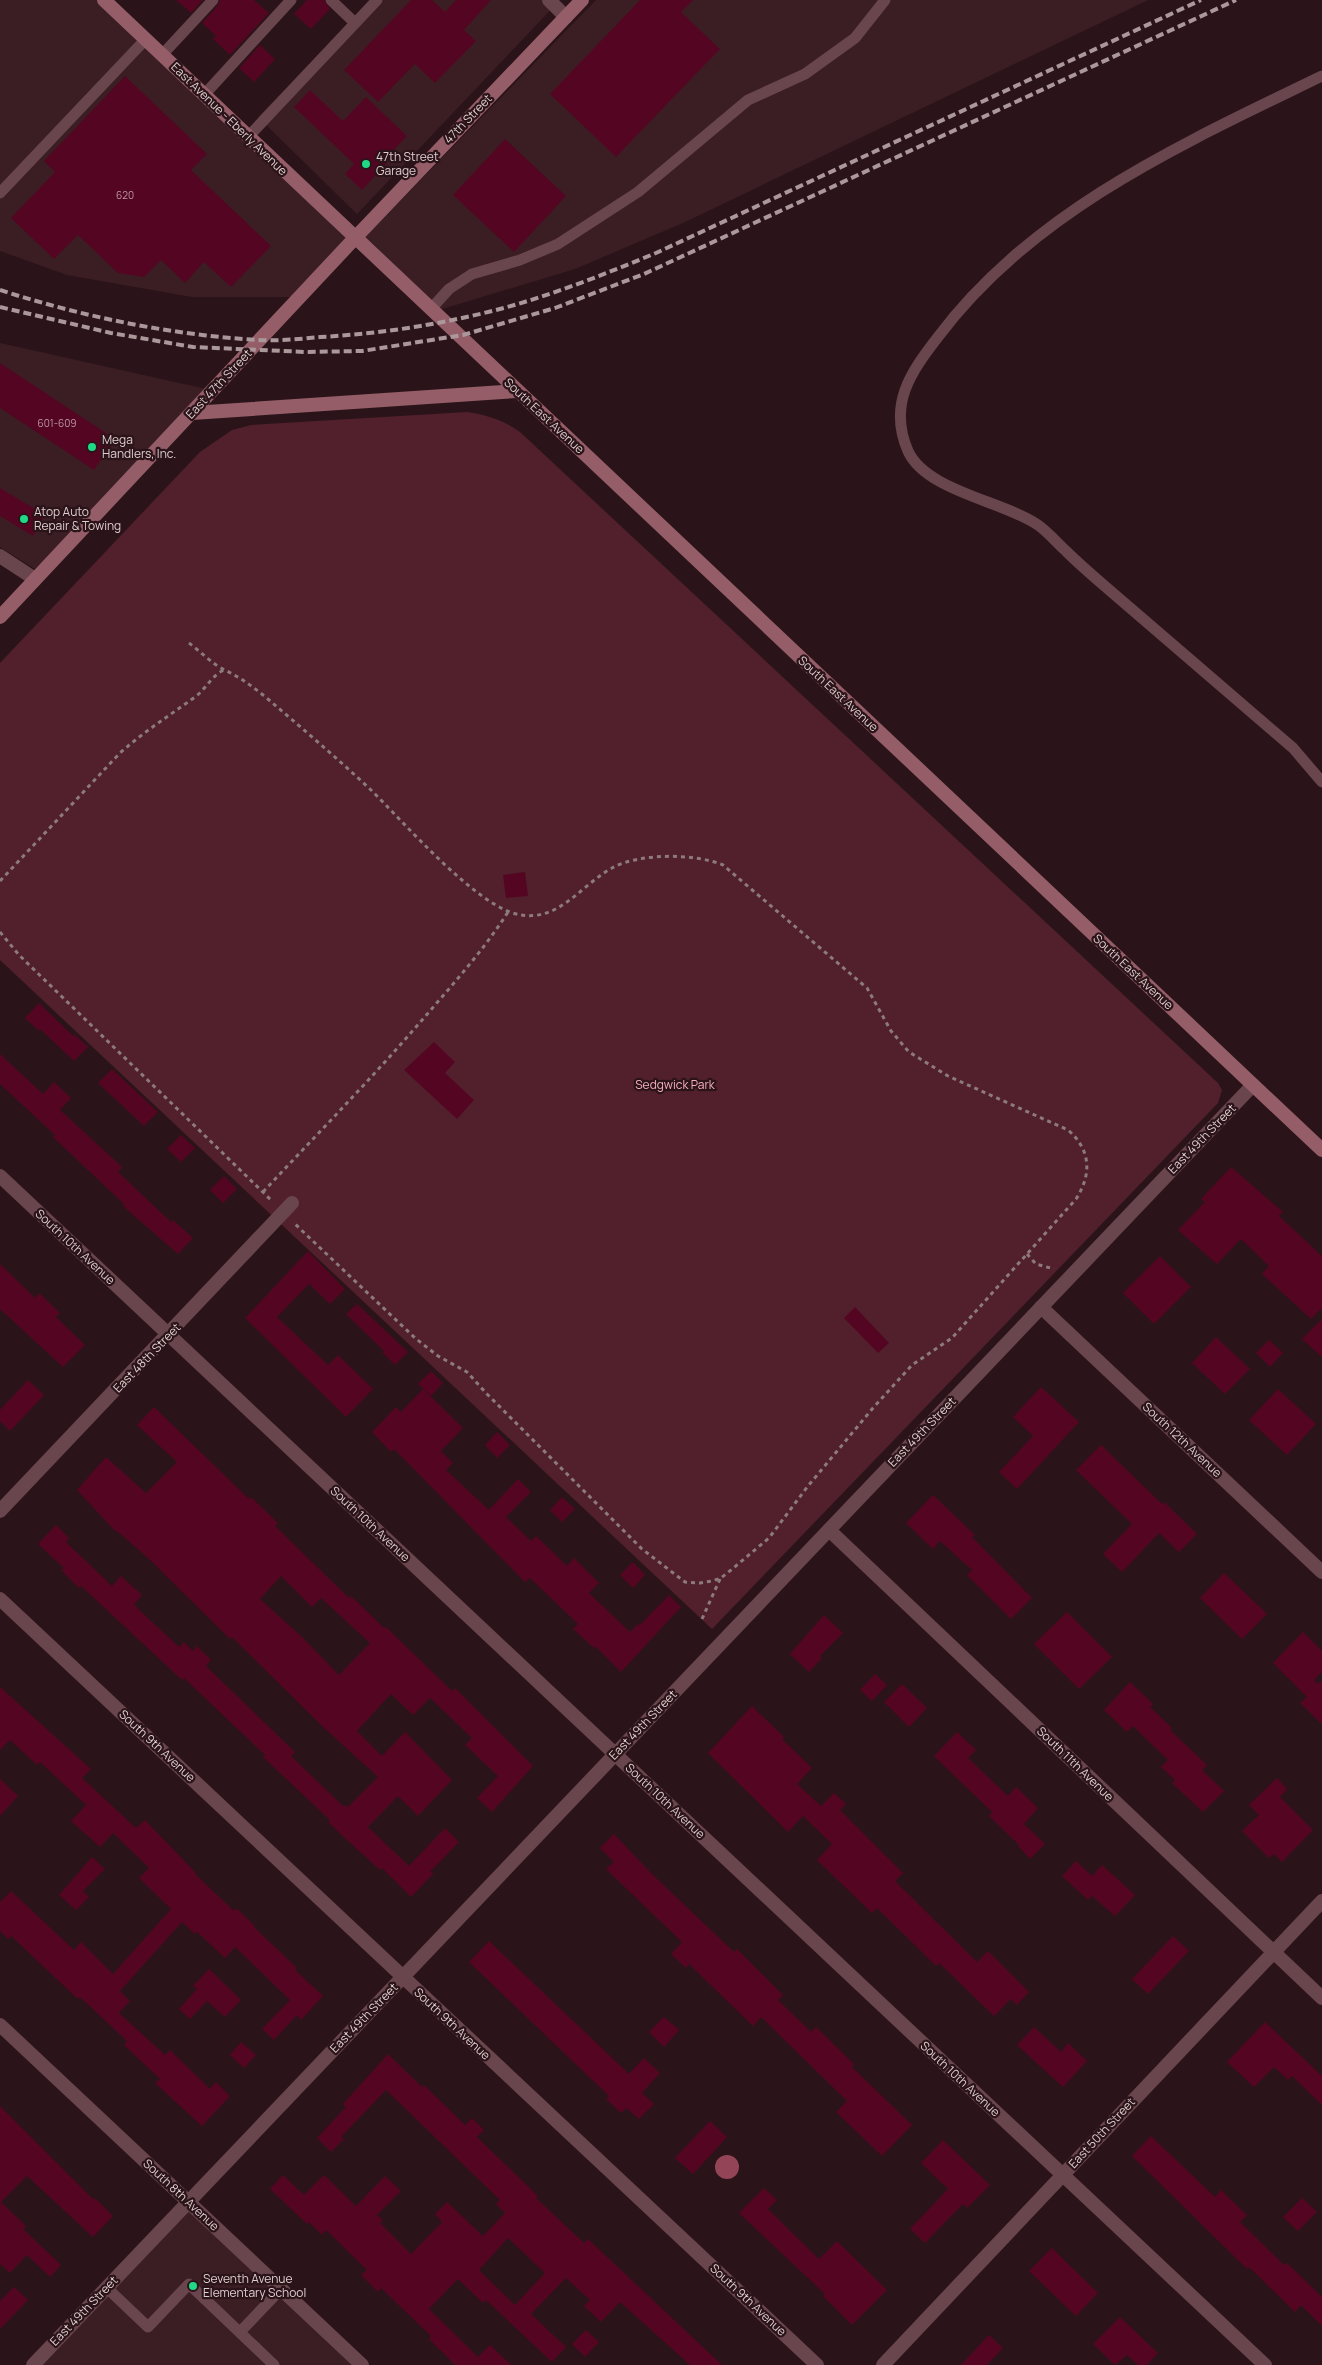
<svg xmlns="http://www.w3.org/2000/svg" width="1322" height="2365" viewBox="0 0 1322 2365" font-family="Manrope,sans-serif">
<style>
.built{fill:#3b1e24}
.green{fill:#51202c}
.water{fill:#944457}
.building{fill:#540522;fill-rule:evenodd}
.lines{fill:none;stroke-linecap:round;stroke-linejoin:round}
.path{stroke:#8d7a7d;stroke-width:3;stroke-dasharray:4 4;stroke-linecap:butt}
.service{stroke:#69464d;stroke-width:11}
.minor{stroke:#69464d;stroke-width:14}
.secondary{stroke:#955d68;stroke-width:14}
.rail{stroke:#ab989b;stroke-width:4;stroke-dasharray:8 4;stroke-linecap:butt}
.poi-dot{fill:#21d887;stroke:#2b1419;stroke-width:2}
.labels{text-anchor:middle;stroke-width:4.5;stroke-linejoin:round;paint-order:stroke}
.number-label{font-size:10px;fill:#bc9ca4}
.street-label{font-size:12px;fill:#dfced0;stroke:#2b1419}
.poi-label{font-size:12px;fill:#dfced0;stroke:#2b1419;text-anchor:start}
.park-label{font-size:12px;fill:#f5aebb;stroke:#2b1419}
</style>
<rect width="100%" height="100%" fill="#2b1419"/>
<g class="built">
<path d="M0,0H97L348,239L293,297H192L67,275L0,251Z"/>
<path d="M372,0H560L357,214L258,117Z"/>
<path d="M596,0H1148L683,223L575,269L439,310L364,238Z"/>
<path d="M0,343L206,389L35,569L0,547Z"/>
<path d="M188,2207L356,2365H39Z"/>
</g>
<path class="green" d="M467,412C488,415 503,420 520,432L1218,1083L1222,1090L1218,1103L712,1629L0,960V663L200,452L232,430L251,425Z"/>
<circle class="water" cx="727" cy="2167" r="12"/>
<g class="building">
<path d="M176,0H203L191,13Z"/>
<path d="M220,0H254L269,13L230,55L213,39L216,36L202,23L218,5Z"/>
<path d="M307,0H324L330,9L311,29L294,14Z"/>
<path d="M411,0H432L445,12L456,0H491L464,30L476,41L435,83L415,64L378,102L344,70Z"/>
<path d="M640,0H693L681,12L720,49L616,157L550,94Z"/>
<path d="M260,45L275,59L254,82L239,68Z"/>
<path d="M125,76L207,154L191,170L271,246L231,287L204,262L185,283L161,260L144,277L118,273L78,235L54,259L11,218L55,172L44,161Z"/>
<path d="M310,90L343,121L366,97L407,136L384,160L387,163L362,190L345,174L354,164L294,107Z"/>
<path d="M505,139L566,196L514,252L453,195Z"/>
<path d="M0,363L115,439L94,470L0,408Z"/>
<path d="M0,488L45,515L33,536L0,516Z"/>
<path d="M525,872L528,896L506,898L503,875Z"/>
<path d="M39,1003L73,1036L74,1034L88,1047L74,1061L40,1029L39,1031L25,1018Z"/>
<path d="M434,1042L455,1062L445,1073L474,1100L457,1119L404,1070Z"/>
<path d="M0,1054L43,1094L54,1082L71,1098L60,1110L122,1167L118,1172L171,1222L173,1220L193,1238L178,1254L123,1206L124,1204L53,1137L55,1135L0,1084Z"/>
<path d="M112,1069L158,1112L144,1126L98,1083Z"/>
<path d="M181,1135L195,1148L181,1162L167,1149Z"/>
<path d="M1231,1167L1283,1212L1279,1216L1322,1256V1308L1311,1319L1262,1274L1269,1266L1241,1239L1217,1264L1178,1230L1205,1202L1201,1199Z"/>
<path d="M224,1176L237,1189L223,1203L210,1190Z"/>
<path d="M308,1251L345,1289L330,1304L309,1284L277,1317L328,1365L338,1355L373,1389L346,1417L245,1318Z"/>
<path d="M1160,1256L1191,1287L1154,1324L1123,1293Z"/>
<path d="M0,1264L35,1298L39,1293L60,1313L56,1317L85,1345L63,1367L0,1309Z"/>
<path d="M357,1304L408,1352L395,1365L382,1352L384,1351L346,1314Z"/>
<path d="M855,1307L889,1343L878,1353L844,1318Z"/>
<path d="M1322,1319V1357L1302,1339Z"/>
<path d="M1216,1337L1250,1369L1225,1394L1192,1363Z"/>
<path d="M1269,1340L1283,1353L1270,1367L1256,1353Z"/>
<path d="M431,1371L443,1383L431,1396L418,1384Z"/>
<path d="M28,1380L44,1395L10,1431L0,1421V1410Z"/>
<path d="M1041,1387L1079,1422L1017,1489L999,1472L1033,1436L1013,1417Z"/>
<path d="M423,1389L463,1428L441,1451L453,1463L446,1470L489,1510L518,1479L531,1492L506,1517L531,1541L536,1536L567,1566L574,1558L599,1583L589,1593L630,1632L638,1624L640,1625L669,1595L681,1607L621,1672L595,1646L594,1648L573,1629L578,1624L530,1578L525,1582L394,1449L391,1452L372,1432L396,1407L401,1412Z"/>
<path d="M1278,1389L1316,1424L1287,1455L1249,1420Z"/>
<path d="M154,1407L249,1499L251,1497L278,1523L275,1526L349,1598L351,1596L384,1628L386,1627L452,1691L455,1688L533,1766L492,1812L477,1798L498,1776L465,1745L472,1738L430,1698L413,1715L391,1694L357,1731L382,1756L405,1732L452,1780L418,1816L398,1796L368,1827L409,1866L445,1828L459,1842L430,1872L434,1873L411,1897L382,1868L380,1870L347,1840L328,1822L330,1820L263,1757L265,1755L184,1678L182,1680L81,1586L79,1588L61,1570L64,1568L38,1544L56,1525L69,1538L66,1542L112,1586L121,1576L142,1595L134,1605L179,1647L184,1642L193,1651L197,1646L211,1660L206,1666L295,1752L291,1756L343,1806L345,1805L348,1807L378,1777L321,1725L232,1637L230,1639L149,1559L117,1531L116,1532L77,1490L106,1457L146,1493L177,1462L137,1425ZM281,1576L312,1607L321,1598L370,1643L339,1675L303,1638L260,1599Z"/>
<path d="M497,1432L510,1445L497,1458L485,1445Z"/>
<path d="M1101,1445L1162,1504L1164,1502L1197,1534L1179,1552L1159,1533L1122,1572L1103,1554L1132,1524L1076,1470Z"/>
<path d="M933,1495L975,1535L972,1537L1032,1598L1011,1619L967,1575L972,1570L940,1541L933,1549L906,1523Z"/>
<path d="M562,1497L575,1509L562,1522L550,1510Z"/>
<path d="M633,1562L645,1575L633,1588L620,1575Z"/>
<path d="M1224,1573L1267,1614L1242,1639L1200,1598Z"/>
<path d="M1067,1612L1112,1657L1079,1689L1034,1644Z"/>
<path d="M824,1615L843,1633L820,1656L822,1658L809,1672L790,1654Z"/>
<path d="M1303,1632L1322,1651V1672L1314,1680L1318,1684L1322,1680V1724L1300,1703L1307,1697L1273,1663Z"/>
<path d="M875,1674L887,1685L872,1701L860,1690Z"/>
<path d="M1130,1682L1153,1704L1150,1707L1172,1728L1170,1730L1207,1765L1202,1770L1224,1791L1203,1812L1172,1783L1175,1780L1161,1767L1168,1760L1133,1726L1127,1732L1104,1710Z"/>
<path d="M902,1684L927,1708L909,1727L884,1702Z"/>
<path d="M0,1687L91,1769L82,1778L136,1828L145,1820L196,1873L195,1874L234,1911L236,1908L255,1926L254,1927L297,1968L295,1970L323,1996L301,2020L297,2015L274,2040L262,2029L290,2000L235,1947L225,1958L197,1932L195,1934L182,1922L120,1991L130,2001L119,2013L165,2055L170,2050L210,2089L216,2082L230,2096L202,2126L155,2083L160,2079L124,2045L127,2041L80,1997L78,1999L11,1936L8,1939L0,1931V1902L11,1891L74,1950L81,1942L113,1974L171,1909L139,1878L149,1868L113,1833L100,1847L71,1821L86,1805L40,1762L37,1765L10,1740L0,1750Z"/>
<path d="M752,1706L784,1737L782,1739L812,1768L797,1784L821,1806L834,1793L846,1804L840,1810L903,1873L895,1881L977,1962L988,1951L1029,1992L1017,2005L1011,1999L994,2016L939,1963L936,1966L877,1908L872,1913L817,1860L832,1844L803,1816L788,1832L708,1753Z"/>
<path d="M957,1732L976,1750L968,1758L1008,1796L1016,1787L1038,1808L1024,1824L1045,1844L1030,1859L1018,1846L1019,1845L989,1816L992,1812L934,1756Z"/>
<path d="M1277,1778L1287,1789L1280,1797L1313,1830L1282,1862L1274,1854L1269,1858L1242,1831L1259,1815L1249,1805Z"/>
<path d="M0,1779L18,1796L0,1816Z"/>
<path d="M614,1834L652,1874L734,1952L737,1949L783,1995L778,2000L811,2032L816,2027L854,2064L852,2067L912,2125L882,2156L836,2112L847,2101L761,2017L753,2026L689,1964L686,1968L671,1954L682,1942L606,1869L614,1862L600,1848Z"/>
<path d="M92,1857L105,1869L83,1891L89,1897L76,1910L59,1895Z"/>
<path d="M1076,1861L1092,1876L1102,1865L1135,1895L1115,1916L1092,1896L1088,1900L1062,1876Z"/>
<path d="M1173,1936L1189,1951L1148,1994L1132,1979Z"/>
<path d="M489,1941L629,2074L644,2058L660,2073L642,2093L654,2104L639,2119L626,2108L621,2113L606,2099L609,2096L469,1962Z"/>
<path d="M209,1969L241,2000L225,2017L207,2001L190,2019L179,2009L197,1989L193,1986Z"/>
<path d="M664,2017L679,2030L664,2047L649,2032Z"/>
<path d="M1265,2022L1322,2076V2105L1292,2076L1288,2080L1274,2067L1254,2087L1227,2062Z"/>
<path d="M1034,2027L1061,2052L1068,2043L1087,2061L1063,2087L1017,2045Z"/>
<path d="M241,2042L256,2055L244,2068L230,2055Z"/>
<path d="M388,2054L422,2087L424,2085L465,2125L472,2118L484,2130L477,2137L538,2196L536,2198L584,2243L588,2239L722,2365H690L620,2302L601,2322L584,2306L590,2300L566,2278L531,2314L566,2347L552,2362L486,2300L483,2303L458,2279L429,2309L478,2357L490,2345L511,2365H455L429,2339L431,2336L381,2288L378,2292L361,2275L367,2270L326,2230L322,2235L309,2222L307,2224L270,2189L283,2175L304,2195L324,2175L356,2206L385,2176L401,2191L377,2215L383,2220L380,2223L411,2254L442,2222L435,2214L447,2202L483,2236L505,2213L496,2204L500,2200L386,2090L341,2137L344,2139L331,2152L317,2138L346,2107L343,2104ZM508,2238L545,2273L515,2305L479,2270Z"/>
<path d="M0,2106L94,2200L95,2198L113,2216L93,2237L27,2176L1,2202L26,2226L23,2229L61,2265L50,2277L27,2255L10,2273L0,2264Z"/>
<path d="M710,2121L727,2137L693,2174L675,2158Z"/>
<path d="M1151,2136L1215,2197L1221,2190L1247,2215L1240,2222L1284,2265L1287,2263L1322,2297V2326L1301,2305L1295,2312L1249,2267L1247,2269L1132,2156Z"/>
<path d="M943,2140L990,2185L967,2208L963,2204L925,2243L910,2229L948,2189L921,2163Z"/>
<path d="M764,2188L777,2200L768,2209L819,2259L837,2241L887,2290L852,2325L823,2296L825,2294L739,2213Z"/>
<path d="M1302,2198L1317,2212L1298,2231L1283,2217Z"/>
<path d="M1052,2248L1098,2293L1076,2316L1029,2271Z"/>
<path d="M14,2287L28,2300L0,2329V2301Z"/>
<path d="M1120,2317L1158,2353L1147,2365H1138L1127,2355L1115,2365L1093,2344Z"/>
<path d="M586,2330L599,2342L585,2357L572,2344Z"/>
<path d="M989,2335L1003,2348L987,2365H961Z"/>
</g>
<g class="lines">
<g class="path">
<path d="M189,643C200,651 212,664 225,670C241,678 255,688 269,700C303,729 338,759 371,790C403,821 478,909 521,915C560,921 581,885 612,868C639,853 694,853 723,865L867,988L891,1031L909,1052L948,1076L1068,1130C1091,1150 1092,1174 1076,1199L952,1338L912,1365L873,1408L808,1486L769,1538L731,1570L721,1578L712,1581L700,1583L685,1582L642,1549L487,1394L467,1372L438,1356L415,1338L295,1224"/>
<path d="M0,881L119,754C143,732 169,716 195,697C206,689 212,675 224,670"/>
<path d="M0,932L19,955L271,1200"/>
<path d="M263,1192C321,1130 380,1070 435,1005C461,975 487,945 508,912"/>
<path d="M1027,1254L1036,1264L1054,1269"/>
<path d="M702,1619L720,1579"/>
</g>
<g class="service">
<path d="M331,0L355,23"/>
<path d="M162,55L213,0"/>
<path d="M1322,76C1184,143 1033,210 938,337C910,373 888,405 908,451C926,491 1003,501 1038,525C1048,532 1057,543 1066,551C1079,564 1093,576 1107,588C1169,641 1231,695 1293,748L1322,782"/>
<path d="M204,95L291,0"/>
<path d="M248,137L377,0"/>
<path d="M0,193L145,40"/>
<path d="M430,310L449,289L472,274L520,260L558,244L638,192L748,100L805,74L855,38L885,0"/>
<path d="M107,2288L148,2327L189,2284L274,2365"/>
<path d="M240,2332L281,2289"/>
</g>
<g class="minor">
<path d="M549,0L566,17"/>
<path d="M0,556L35,579"/>
<path d="M0,1176L1265,2365"/>
<path d="M1041,1307L1322,1572"/>
<path d="M0,1511L292,1203"/>
<path d="M829,1530L1322,1998"/>
<path d="M0,1599L817,2365"/>
<path d="M0,2025L362,2365"/>
<path d="M33,2365L1253,1085"/>
<path d="M883,2365L1322,1901"/>
</g>
<g class="secondary">
<path d="M104,0L1322,1150"/>
<path d="M192,413L516,391"/>
<path d="M0,617L354,239L582,0"/>
</g>
<g class="rail">
<path d="M0,290C84,317 171,335 259,340C279,341 300,339 320,337C376,334 430,326 484,313C543,299 600,276 656,253L1201,0"/>
<path d="M0,307L111,333L193,347L306,352L362,351L463,335L555,308L644,274L1236,0"/>
</g>
</g>
<g class="poi-dot">
<circle cx="366" cy="164" r="5"/>
<circle cx="92" cy="447" r="5"/>
<circle cx="24" cy="519" r="5"/>
<circle cx="193" cy="2286" r="5"/>
</g>
<g class="labels">
<g class="number-label">
<text x="125" y="199">620</text>
<text x="57" y="427">601-609</text>
</g>
<g class="street-label">
<text transform="translate(229 119) rotate(44)" y="4">East Avenue - Eberly Avenue</text>
<text transform="translate(468 119) rotate(-46)" y="4">47th Street</text>
<text transform="translate(219 384) rotate(-47)" y="4">East 47th Street</text>
<text transform="translate(544 416) rotate(43)" y="4">South East Avenue</text>
<text transform="translate(838 694) rotate(43)" y="4">South East Avenue</text>
<text transform="translate(1133 972) rotate(43)" y="4">South East Avenue</text>
<text transform="translate(1202 1139) rotate(-46)" y="4">East 49th Street</text>
<text transform="translate(75 1247) rotate(43)" y="4">South 10th Avenue</text>
<text transform="translate(147 1358) rotate(-46)" y="4">East 48th Street</text>
<text transform="translate(922 1432) rotate(-46)" y="4">East 49th Street</text>
<text transform="translate(1182 1440) rotate(43)" y="4">South 12th Avenue</text>
<text transform="translate(370 1524) rotate(43)" y="4">South 10th Avenue</text>
<text transform="translate(643 1725) rotate(-46)" y="4">East 49th Street</text>
<text transform="translate(157 1746) rotate(43)" y="4">South 9th Avenue</text>
<text transform="translate(1075 1764) rotate(44)" y="4">South 11th Avenue</text>
<text transform="translate(665 1801) rotate(43)" y="4">South 10th Avenue</text>
<text transform="translate(364 2018) rotate(-46)" y="4">East 49th Street</text>
<text transform="translate(452 2024) rotate(43)" y="4">South 9th Avenue</text>
<text transform="translate(960 2079) rotate(43)" y="4">South 10th Avenue</text>
<text transform="translate(1102 2133) rotate(-47)" y="4">East 50th Street</text>
<text transform="translate(181 2195) rotate(43)" y="4">South 8th Avenue</text>
<text transform="translate(748 2300) rotate(43)" y="4">South 9th Avenue</text>
<text transform="translate(84 2311) rotate(-46)" y="4">East 49th Street</text>
</g>
<g class="poi-label">
<text x="376" y="161">47th Street<tspan x="376" dy="14">Garage</tspan></text>
<text x="102" y="444">Mega<tspan x="102" dy="14">Handlers, Inc.</tspan></text>
<text x="34" y="516">Atop Auto<tspan x="34" dy="14">Repair &amp; Towing</tspan></text>
<text x="203" y="2283">Seventh Avenue<tspan x="203" dy="14">Elementary School</tspan></text>
</g>
<g class="park-label">
<text x="675" y="1089">Sedgwick Park</text>
</g>
</g>
</svg>
